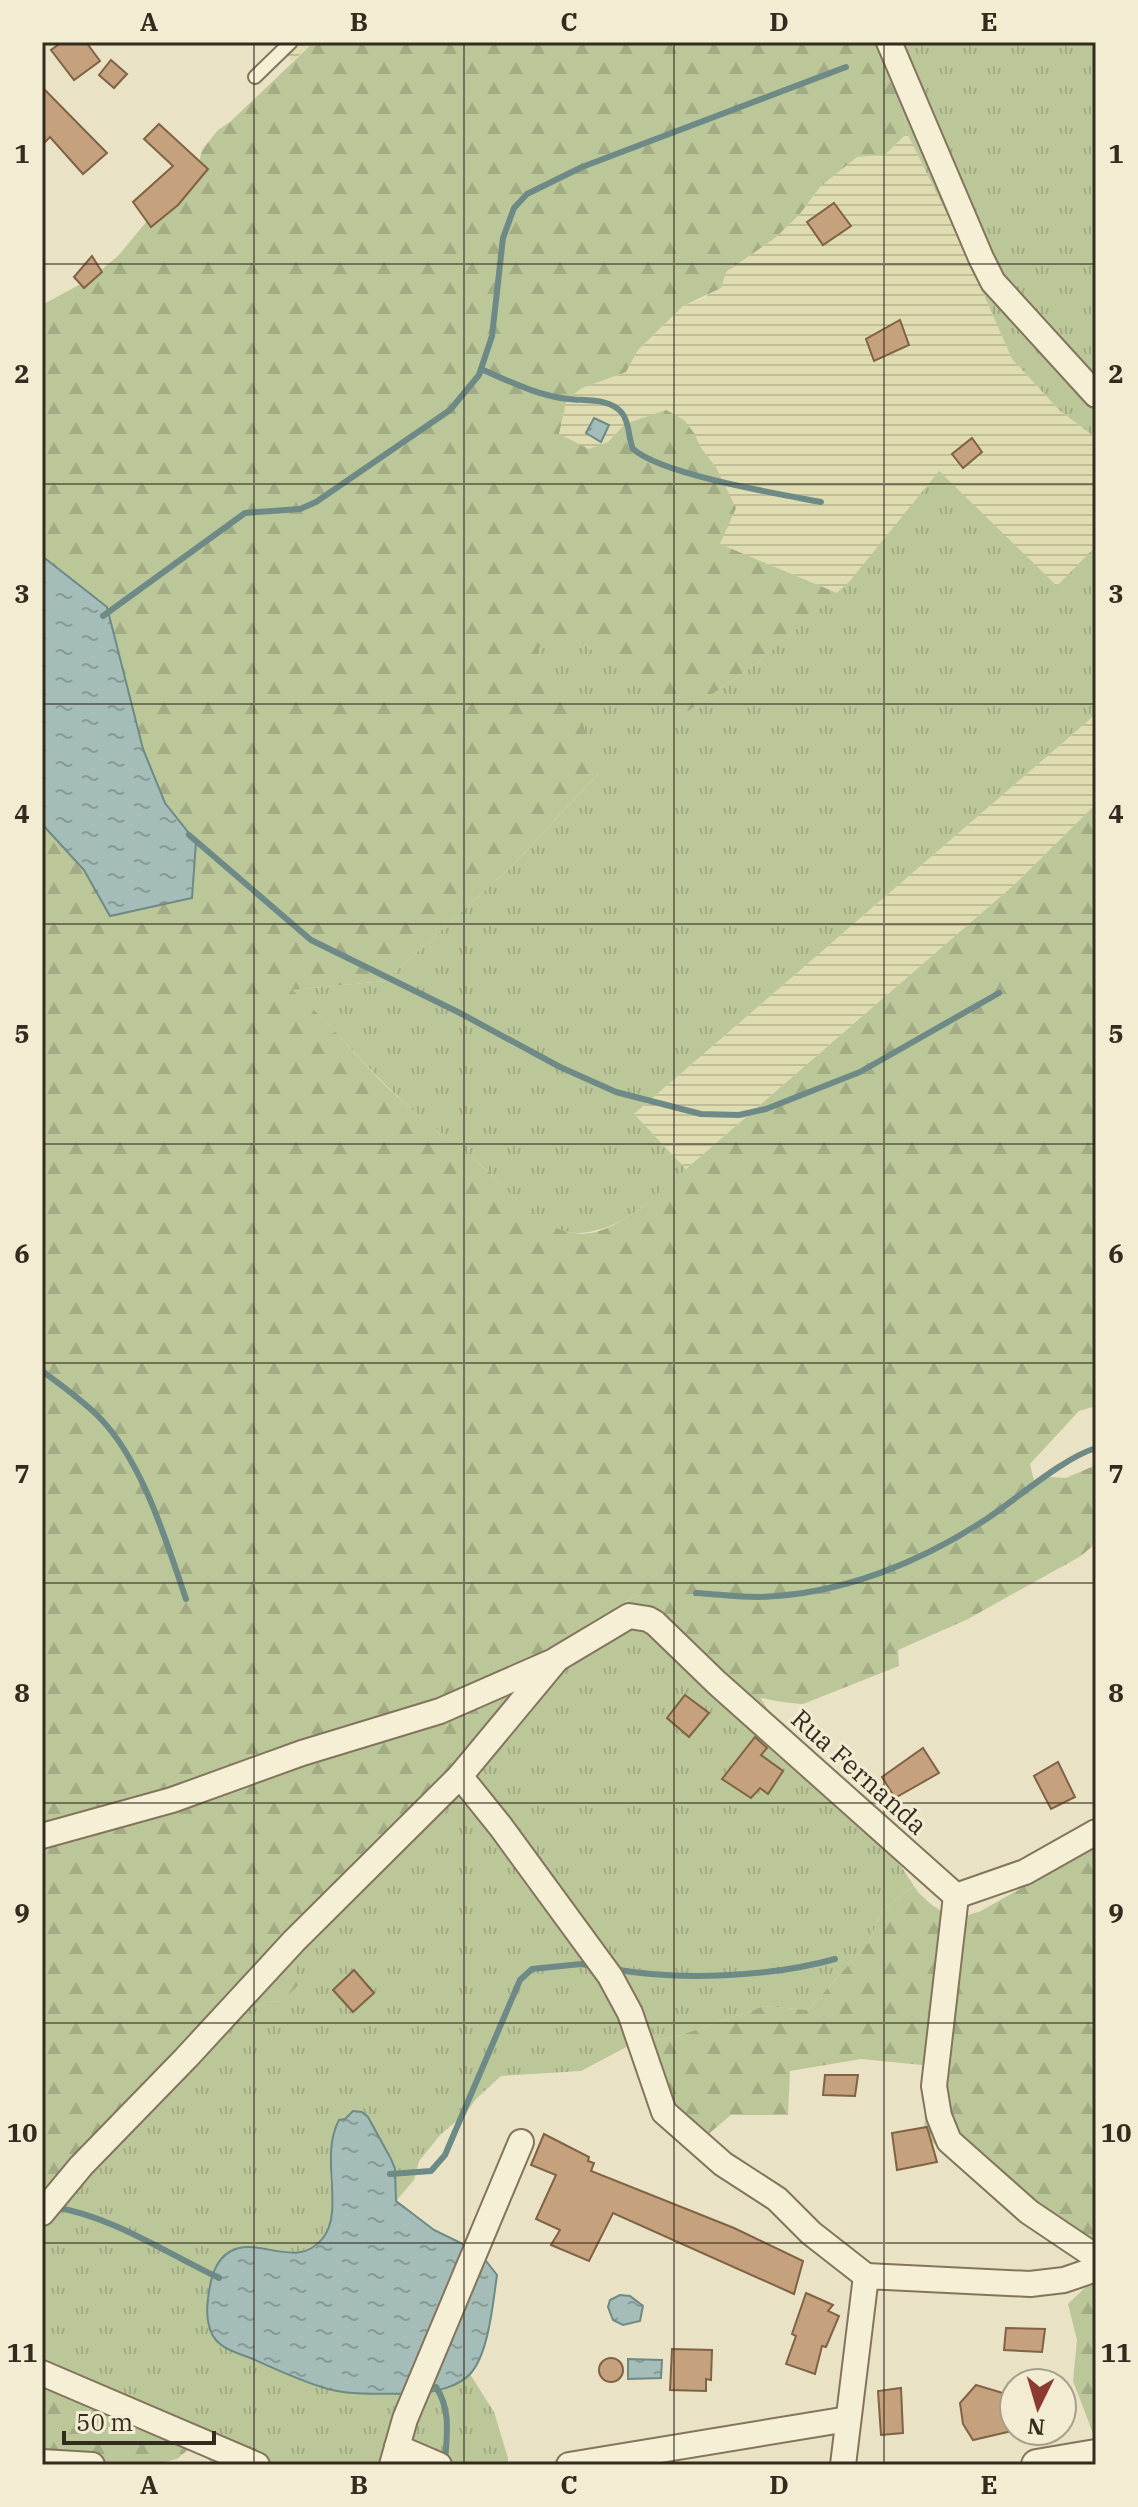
<svg xmlns="http://www.w3.org/2000/svg" width="1138" height="2507" viewBox="0 0 1138 2507" font-family="'IBM Plex Serif',serif">
<style>
.farmland{fill:url(#farmland-rules)}
.grass{fill:url(#grass-tufts)}
.forest{fill:url(#forest-firs)}
.water{fill:url(#water-ripples);stroke:#6d8a86;stroke-width:2}
.lines{fill:none;stroke-linecap:round;stroke-linejoin:round}
.stream{stroke:#6d8a86;stroke-width:6}
.building{fill:#c5a27d;stroke:#806244;stroke-width:2}
.service-casing{stroke:#83755c;stroke-width:16}
.minor-casing{stroke:#83755c;stroke-width:28}
.tertiary-casing{stroke:#83755c;stroke-width:34}
.service{stroke:#f5efd6;stroke-width:12}
.minor{stroke:#f5efd6;stroke-width:24}
.tertiary{stroke:#f5efd6;stroke-width:30}
.grid{fill:none;stroke:#342b1f;stroke-width:2;stroke-opacity:0.55}
.labels{text-anchor:middle;stroke-width:6;stroke-linejoin:round;paint-order:stroke}
.street-label{font-size:26px;fill:#342b1f;stroke:#f2ecd3}
.neatline{fill:none;stroke:#342b1f;stroke-width:3}
.grid-label{font-size:26px;text-anchor:middle;font-weight:bold;fill:#342b1f}
</style>
<defs>
<pattern id="farmland-rules" width="6" height="5" patternUnits="userSpaceOnUse" patternTransform="scale(2)"><rect width="6" height="5" fill="#dfdcb2"/><path d="M0 2.5h6" fill="none" stroke="#c0bd99"/></pattern>
<pattern id="grass-tufts" width="24" height="20" patternUnits="userSpaceOnUse" patternTransform="scale(2)"><rect width="24" height="20" fill="#bcc799"/><path d="M3 7l-1-3M5 7V3M7 7l1-3M15 17l-1-3M17 17v-4M19 17l1-3" fill="none" stroke="#a2ab83"/></pattern>
<pattern id="forest-firs" width="22" height="20" patternUnits="userSpaceOnUse" patternTransform="scale(2)"><rect width="22" height="20" fill="#bcc799"/><path d="M5 1l3.5 6h-7zM16 11l3.5 6h-7z" fill="#a2ab83"/></pattern>
<pattern id="water-ripples" width="26" height="14" patternUnits="userSpaceOnUse" patternTransform="scale(2)"><rect width="26" height="14" fill="#a5bdb9"/><path d="M2 4q2-2 4 0t4 0M15 11q2-2 4 0t4 0" fill="none" stroke="#879a96"/></pattern>
</defs>
<rect width="100%" height="100%" fill="#eae2c4"/>
<g class="farmland">
<path d="M271,42H314L293,61Z"/>
<path d="M907,133L961,243L1012,359L1059,410L1096,438V546L1057,587L849,582L837,593L720,544L735,508L716,467L701,448L684,420L625,424L608,442L589,450L559,435L567,399L582,388L626,372L638,350L683,306L706,297L726,272L775,238L799,215L820,187L857,157L885,155Z"/>
<path d="M1096,714V804L1015,884L686,1169L634,1114Z"/>
</g>
<g class="grass">
<path d="M890,42H1096V438L1059,410L1012,359L961,243L907,133Z"/>
<path d="M939,471L1057,586L1096,546V714L634,1114L686,1169C655,1196 622,1232 578,1233C541,1234 505,1186 480,1164C452,1140 422,1120 395,1094C359,1060 329,1021 291,990L385,981L511,867L598,774L554,690L533,662L540,645L576,640L689,710L757,663L849,582Z"/>
<path d="M637,1595L646,1601L666,1625L727,1684L760,1697L786,1739L891,1851L914,1886L882,1911L869,1942L808,2010L764,2006L678,2036L632,2044L581,2071L501,2076L476,2099L465,2114L441,2134L419,2161L414,2180L396,2201L395,2170L392,2159L352,2111L333,2131C332,2146 330,2161 330,2176C330,2189 336,2208 333,2220C329,2240 309,2251 291,2253L210,2283L207,2320L443,2390L470,2374L494,2412L508,2458V2465H213L172,2417L66,2378L42,2360V2227L242,2011L266,2002L283,2001L294,1970L291,1944L559,1645Z"/>
</g>
<g class="forest">
<path d="M314,42H890L907,133L885,155L857,157L820,187L799,215L775,238L726,272L721,288L683,306L638,350L626,372L582,388L567,399L559,434L589,449L608,442L625,424L666,410L684,420L694,433L701,448L716,467L736,508L720,544L837,593L757,663L688,711L576,640L568,652L540,646L534,662L554,689L561,681L572,688L598,774L511,867L385,981L292,990C328,1020 357,1058 391,1091C420,1118 452,1139 481,1165C507,1188 537,1228 574,1233C600,1237 621,1221 641,1208L1015,884L1096,804V1406L1079,1411L1030,1464L1034,1481L1049,1477L1066,1478L1096,1465V1543L1081,1556L968,1619L898,1650L899,1666L803,1704C779,1703 745,1697 726,1682C705,1666 685,1645 667,1626C657,1615 650,1603 637,1595L588,1624L518,1680L509,1713L291,1944L294,1970L300,1983L283,2001L266,2002L242,2011L42,2227V824L84,870L110,916L180,821L165,803L143,749L107,607L42,556V305L90,279L118,256L152,215L197,171L202,150L218,130L230,122Z"/>
<path d="M1096,1846V2267L923,2135L932,2066L861,2059L790,2071L788,2115H731L694,2146L659,2109L649,2041L678,2036L764,2006L808,2010L869,1942L882,1911L914,1886C921,1898 943,1916 959,1917C964,1917 973,1913 979,1912Z"/>
<path d="M1096,2277V2441L1073,2381L1077,2340L1068,2304Z"/>
<path d="M42,2360L66,2378L195,2444L177,2459L151,2465L115,2462L100,2465L42,2464Z"/>
</g>
<g class="water">
<path d="M594,418L609,425L601,442L586,433Z"/>
<path d="M42,556L107,607L143,749L165,803L196,842L192,898L110,916L84,870L42,824Z"/>
<path d="M353,2111L362,2112L368,2117L391,2159L395,2169L396,2201L434,2230L471,2248L413,2394C386,2393 354,2396 328,2389C303,2382 277,2370 253,2359C243,2355 228,2351 220,2344C207,2334 206,2313 208,2299C210,2281 214,2260 231,2251C259,2236 297,2271 323,2238C345,2210 319,2157 339,2120L345,2119Z"/>
<path d="M479,2252L497,2275C493,2302 489,2352 471,2373C459,2387 436,2391 419,2394Z"/>
<path d="M620,2295L630,2296L643,2306L640,2321L623,2325L613,2320L608,2307L610,2300Z"/>
<path d="M628,2359L662,2360L661,2378L628,2379Z"/>
</g>
<g class="lines">
<g class="stream">
<path d="M481,369C509,381 538,396 569,399C586,401 610,398 622,413C630,423 628,438 633,449C663,475 779,494 821,502"/>
<path d="M103,616L245,513L300,509L316,502L450,410L479,375L492,336L503,238L514,208L527,194L582,167L846,67"/>
<path d="M189,835L311,940L458,1012L560,1067L616,1092L701,1114L739,1115L766,1109L860,1072L999,993"/>
<path d="M42,1371C61,1385 82,1400 99,1417C143,1462 166,1541 186,1599"/>
<path d="M696,1593C716,1594 737,1597 758,1597C840,1595 920,1563 988,1518C1018,1498 1063,1458 1096,1448"/>
<path d="M613,1969C679,1981 771,1977 835,1959"/>
<path d="M390,2174L431,2171L445,2155L520,1980L532,1969L581,1964L594,1966"/>
<path d="M53,2207C112,2216 166,2253 219,2278"/>
<path d="M436,2387C451,2410 447,2434 445,2461"/>
</g>
</g>
<g class="building">
<path d="M62,42H86L100,61L74,80L51,50Z"/>
<path d="M111,60L127,74L114,88L99,75Z"/>
<path d="M42,87L107,153L83,174L50,137L42,145Z"/>
<path d="M159,124L208,169L178,205L151,227L133,202L173,166L144,139Z"/>
<path d="M834,203L851,226L823,245L807,222Z"/>
<path d="M92,256L102,272L84,288L74,277Z"/>
<path d="M900,320L909,345L874,361L866,339Z"/>
<path d="M972,438L982,452L963,468L952,454Z"/>
<path d="M685,1695L709,1713L689,1737L667,1718Z"/>
<path d="M755,1737L767,1748L761,1755L783,1771L768,1794L760,1788L751,1798L722,1779Z"/>
<path d="M923,1748L939,1773L895,1798L882,1777Z"/>
<path d="M1058,1762L1075,1797L1051,1809L1034,1776Z"/>
<path d="M354,1970L374,1993L353,2012L333,1990Z"/>
<path d="M825,2075H858L855,2096L823,2095Z"/>
<path d="M927,2127L937,2162L897,2170L892,2133Z"/>
<path d="M544,2134L589,2157L588,2161L594,2163L591,2171L734,2228L803,2261L794,2294L613,2213L589,2261L551,2245L560,2230L536,2219L556,2175L531,2165Z"/>
<path d="M806,2293L833,2305L828,2311L839,2316L826,2347L822,2346L815,2374L786,2364L796,2336L792,2334Z"/>
<path d="M1006,2328L1045,2329L1042,2352L1004,2350Z"/>
<path d="M672,2349L712,2350L711,2380L706,2379V2391L670,2390Z"/>
<circle cx="611" cy="2370" r="12"/>
<path d="M976,2385L1003,2393L1012,2431L973,2440L963,2424L960,2403Z"/>
<path d="M901,2388L903,2433L881,2435L878,2391Z"/>
</g>
<g class="lines">
<defs>
<path id="service" d="M255,77L291,42"/>
<g id="minor">
<path d="M889,42L981,258L993,282L1096,395"/>
<path d="M460,1776L501,1827L610,1976L630,2013L664,2112L723,2164L777,2199L811,2233L866,2276"/>
<path d="M42,1836L172,1800L302,1753L440,1711L554,1661"/>
<path d="M956,1896L934,2086L939,2116L949,2141L1029,2212L1096,2257"/>
<path d="M42,2213L81,2166L186,2058L294,1941L460,1776L557,1659L629,1616L648,1619L655,1623L717,1683L956,1896L1025,1872L1096,1832"/>
<path d="M42,2373L257,2465"/>
<path d="M397,2447L439,2465"/>
<path d="M42,2462L92,2465"/>
<path d="M392,2465L405,2419L521,2142"/>
<path d="M569,2465L848,2419"/>
<path d="M843,2465L866,2276L1030,2284L1064,2280L1096,2269"/>
</g>
<path id="tertiary" d="M1037,2465L1096,2455"/>
</defs>
<use href="#service" class="service-casing"/>
<use href="#minor" class="minor-casing"/>
<use href="#tertiary" class="tertiary-casing"/>
<use href="#service" class="service"/>
<use href="#minor" class="minor"/>
<use href="#tertiary" class="tertiary"/>
</g>
<path class="grid" d="M254,42V2465M464,42V2465M674,42V2465M884,42V2465M42,264H1096M42,484H1096M42,704H1096M42,924H1096M42,1144H1096M42,1363H1096M42,1583H1096M42,1803H1096M42,2023H1096M42,2243H1096"/>
<g class="labels">
<g class="street-label">
<text transform="translate(859 1772) rotate(42)" y="9">Rua Fernanda</text>
</g>
</g>
<rect width="1138" height="2507" fill="none" stroke="#f2ecd3" stroke-width="88"/>
<g transform="translate(1038 2407) rotate(185)"><circle r="38" fill="#f2ecd3" stroke="#a69f8b" stroke-width="2"/>
<path d="M0-6L14 30L0 20L-14 30Z" fill="#8c3b31"/>
<text y="-12" font-size="22" font-weight="bold" text-anchor="middle" fill="#342b1f">N</text>
</g>
<path d="M64 2431v12h150v-12" fill="none" stroke="#342b1f" stroke-width="4"/>
<text x="76" y="2431" font-size="24" fill="#342b1f" stroke="#f2ecd3" stroke-width="6" paint-order="stroke">50 m</text>
<rect x="44" y="44" width="1050" height="2419" class="neatline"/>
<g class="grid-label">
<text x="149" y="31">A</text>
<text x="359" y="31">B</text>
<text x="569" y="31">C</text>
<text x="779" y="31">D</text>
<text x="989" y="31">E</text>
<text x="22" y="163">1</text>
<text x="1116" y="163">1</text>
<text x="22" y="383">2</text>
<text x="1116" y="383">2</text>
<text x="22" y="603">3</text>
<text x="1116" y="603">3</text>
<text x="22" y="823">4</text>
<text x="1116" y="823">4</text>
<text x="22" y="1043">5</text>
<text x="1116" y="1043">5</text>
<text x="22" y="1263">6</text>
<text x="1116" y="1263">6</text>
<text x="22" y="1483">7</text>
<text x="1116" y="1483">7</text>
<text x="22" y="1702">8</text>
<text x="1116" y="1702">8</text>
<text x="22" y="1922">9</text>
<text x="1116" y="1922">9</text>
<text x="22" y="2142">10</text>
<text x="1116" y="2142">10</text>
<text x="22" y="2362">11</text>
<text x="1116" y="2362">11</text>
<text x="149" y="2494">A</text>
<text x="359" y="2494">B</text>
<text x="569" y="2494">C</text>
<text x="779" y="2494">D</text>
<text x="989" y="2494">E</text>
</g>
</svg>
